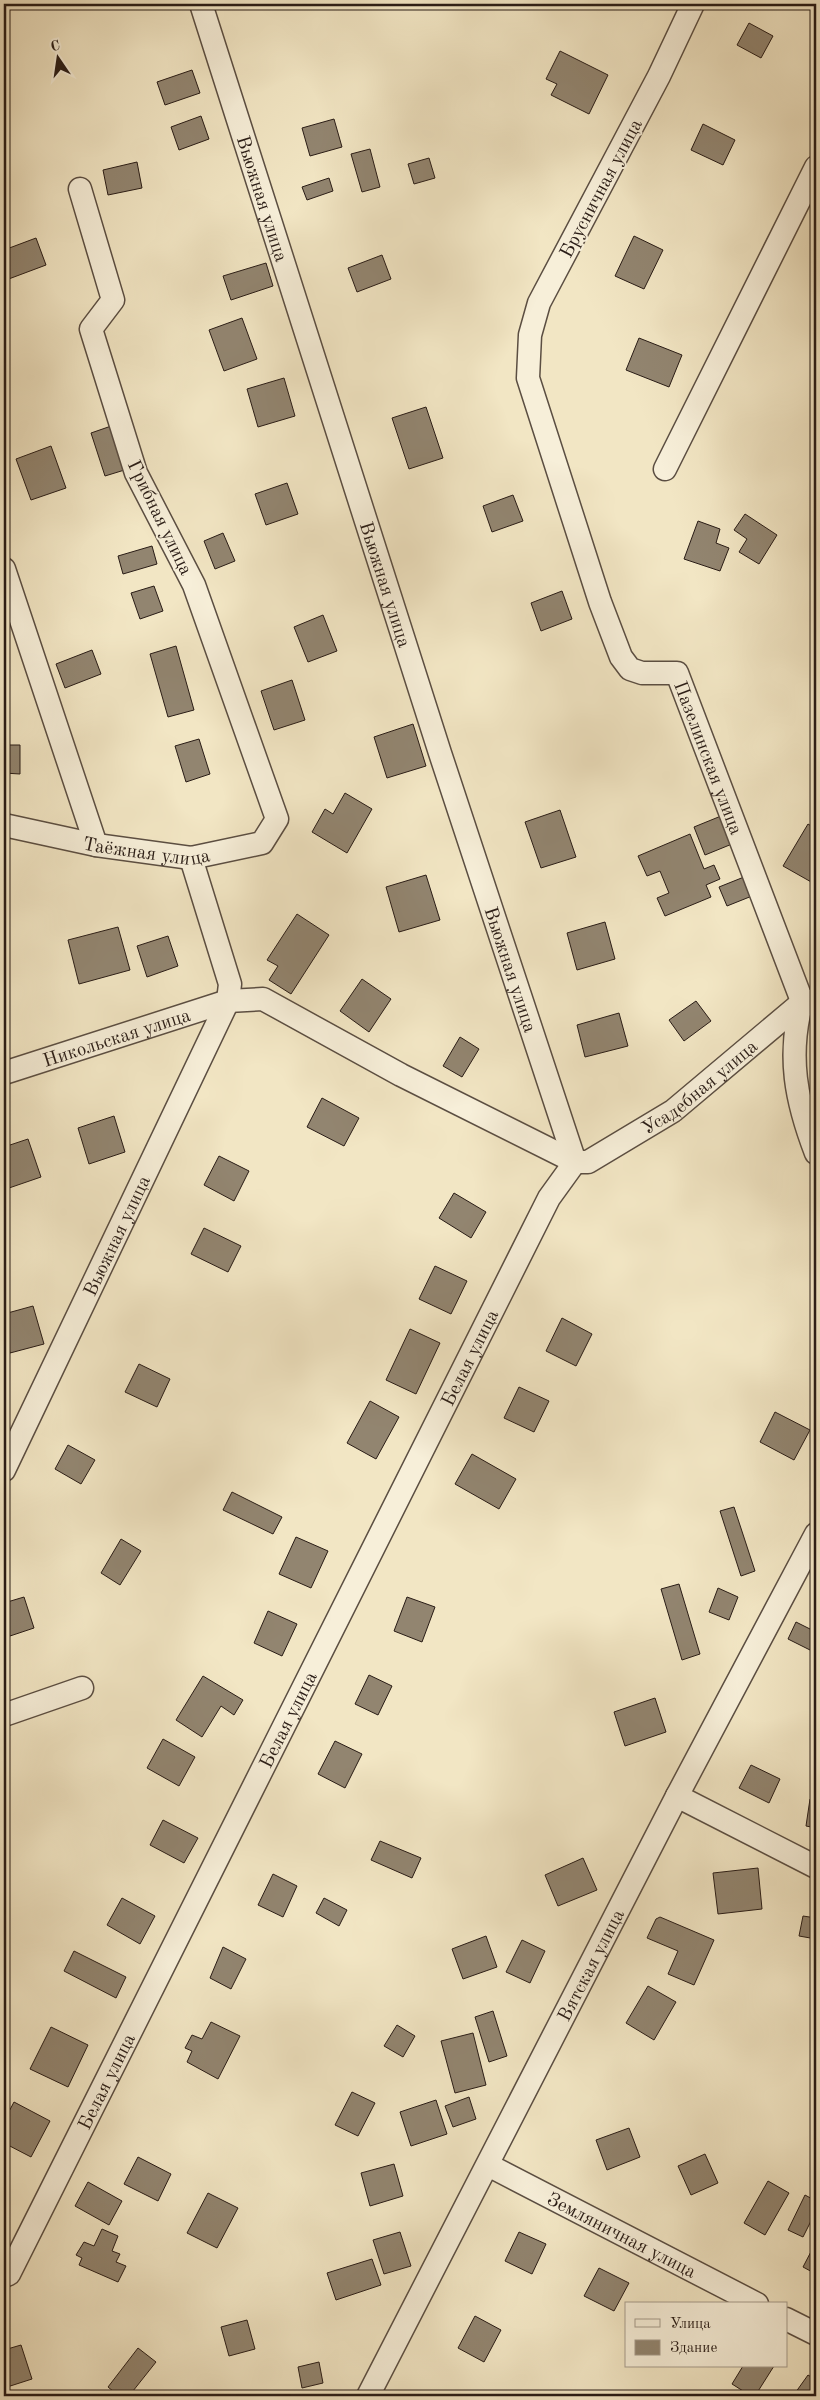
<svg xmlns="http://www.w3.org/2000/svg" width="820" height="2400" viewBox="0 0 820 2400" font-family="'Old Standard TT',serif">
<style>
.building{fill:#928570;stroke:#291c16}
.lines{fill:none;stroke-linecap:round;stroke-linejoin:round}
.minor-casing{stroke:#5b4e42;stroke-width:25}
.minor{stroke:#f7efd9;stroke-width:22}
.labels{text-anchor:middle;stroke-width:4;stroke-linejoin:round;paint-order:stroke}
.street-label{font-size:19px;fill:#291c16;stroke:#f7efd9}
</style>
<rect width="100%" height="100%" fill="#f2e6c4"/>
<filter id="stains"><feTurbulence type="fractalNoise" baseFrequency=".004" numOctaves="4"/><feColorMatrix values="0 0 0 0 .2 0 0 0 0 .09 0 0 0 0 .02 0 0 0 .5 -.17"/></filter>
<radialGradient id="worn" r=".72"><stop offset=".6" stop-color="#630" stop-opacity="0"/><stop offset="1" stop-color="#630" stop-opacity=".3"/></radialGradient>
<g class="building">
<path d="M749,23L773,36L761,58L737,45Z"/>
<path d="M560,51L608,75L589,114L551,95L557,84L546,79Z"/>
<path d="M192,70L200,93L165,105L157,82Z"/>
<path d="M201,116L209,139L179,150L171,127Z"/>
<path d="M334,119L342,147L310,156L302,128Z"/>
<path d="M703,124L735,140L723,165L691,150Z"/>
<path d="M370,149L380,187L362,192L351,154Z"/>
<path d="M429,158L435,178L414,184L408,164Z"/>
<path d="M137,162L142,188L108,195L103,170Z"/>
<path d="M329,178L333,191L307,200L302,187Z"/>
<path d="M634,236L663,250L644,289L615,276Z"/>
<path d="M36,238L46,265L6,280L4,273V250Z"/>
<path d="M382,255L391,279L357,292L348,268Z"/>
<path d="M266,263L273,286L231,300L223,276Z"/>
<path d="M242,318L257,359L224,371L209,330Z"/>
<path d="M639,338L682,355L669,387L626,370Z"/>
<path d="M284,378L295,416L258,427L247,389Z"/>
<path d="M426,407L443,458L409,469L392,418Z"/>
<path d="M117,424L131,468L105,476L91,433Z"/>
<path d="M51,446L66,488L31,500L16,459Z"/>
<path d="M287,483L298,514L266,525L255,494Z"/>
<path d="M513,495L523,521L492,532L483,506Z"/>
<path d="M745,514L777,535L759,564L739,552L747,539L734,530Z"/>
<path d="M698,521L720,529L716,543L729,548L720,571L684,559Z"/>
<path d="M223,533L235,561L215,569L204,541Z"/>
<path d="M152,546L157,564L123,574L118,556Z"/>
<path d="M154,586L163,611L140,619L131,593Z"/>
<path d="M562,591L572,619L541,631L531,603Z"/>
<path d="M323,615L337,651L308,662L294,627Z"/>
<path d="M176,646L194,710L168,717L150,654Z"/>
<path d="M92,650L101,674L65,688L56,664Z"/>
<path d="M292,680L305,720L274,730L261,691Z"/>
<path d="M413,724L426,766L387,778L374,737Z"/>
<path d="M199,739L210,774L186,782L175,746Z"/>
<path d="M4,745H20V774L4,773Z"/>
<path d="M345,793L372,809L347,853L312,832L325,809L333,814Z"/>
<path d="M560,810L576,857L541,868L525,822Z"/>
<path d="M721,816L732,844L705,855L694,827Z"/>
<path d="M808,824L816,829V878L813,883L783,866Z"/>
<path d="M690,834L704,869L714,865L720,879L706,885L711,897L665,916L657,898L669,893L660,871L647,876L638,856Z"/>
<path d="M426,875L440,920L399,932L386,887Z"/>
<path d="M744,877L752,896L727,906L719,887Z"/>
<path d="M297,914L329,935L291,994L269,980L278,966L267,960Z"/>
<path d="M605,922L615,959L577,970L567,933Z"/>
<path d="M118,927L130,970L79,984L68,940Z"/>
<path d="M168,936L178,966L147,977L137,946Z"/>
<path d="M362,979L391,999L369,1032L340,1011Z"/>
<path d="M696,1001L711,1021L684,1041L669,1020Z"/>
<path d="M619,1013L628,1046L585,1057L577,1025Z"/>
<path d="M460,1037L479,1049L462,1077L443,1066Z"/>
<path d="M322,1098L359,1118L344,1146L307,1127Z"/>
<path d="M114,1116L125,1152L89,1164L78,1128Z"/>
<path d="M28,1139L41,1177L9,1188L4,1174V1147Z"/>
<path d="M219,1156L249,1171L234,1201L204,1185Z"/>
<path d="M454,1193L486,1212L471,1238L439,1218Z"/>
<path d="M204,1228L241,1246L228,1272L191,1254Z"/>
<path d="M435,1266L467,1281L451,1314L419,1299Z"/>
<path d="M33,1306L44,1344L10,1353L4,1329V1314Z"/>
<path d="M562,1318L592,1334L576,1366L546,1351Z"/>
<path d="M410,1329L440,1343L416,1394L386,1380Z"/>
<path d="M139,1364L170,1379L157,1407L125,1392Z"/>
<path d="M519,1387L549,1401L534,1432L504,1418Z"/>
<path d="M370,1401L399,1417L376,1459L347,1443Z"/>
<path d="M775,1412L810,1430L794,1460L760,1442Z"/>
<path d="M68,1445L95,1460L81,1484L55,1469Z"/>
<path d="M472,1454L516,1479L499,1509L455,1484Z"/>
<path d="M232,1492L282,1517L273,1534L223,1510Z"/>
<path d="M734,1507L755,1571L741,1576L720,1511Z"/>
<path d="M296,1537L328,1551L311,1588L279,1574Z"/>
<path d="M121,1539L141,1551L120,1585L101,1573Z"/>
<path d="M679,1584L700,1654L682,1660L661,1589Z"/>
<path d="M718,1588L738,1597L729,1620L709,1612Z"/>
<path d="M24,1597L34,1628L4,1638V1603Z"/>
<path d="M407,1597L435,1607L422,1642L394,1631Z"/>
<path d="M268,1611L297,1624L282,1656L254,1643Z"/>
<path d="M796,1622L816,1632V1653L788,1639Z"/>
<path d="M369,1675L392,1686L378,1715L355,1704Z"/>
<path d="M203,1676L243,1700L234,1715L221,1706L202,1737L176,1720Z"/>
<path d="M655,1698L666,1732L625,1746L614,1712Z"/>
<path d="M163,1739L195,1757L179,1786L147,1768Z"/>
<path d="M335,1741L362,1754L345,1788L318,1774Z"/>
<path d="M751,1765L780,1779L769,1803L739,1788Z"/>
<path d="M810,1799H816V1828L806,1826Z"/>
<path d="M163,1820L198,1838L184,1863L150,1845Z"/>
<path d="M380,1841L421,1858L412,1878L371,1860Z"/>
<path d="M583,1858L597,1890L558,1906L545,1875Z"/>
<path d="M758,1868L762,1909L718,1914L713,1873Z"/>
<path d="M273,1874L297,1886L283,1917L258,1905Z"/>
<path d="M122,1898L155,1916L140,1944L107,1925Z"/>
<path d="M324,1898L347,1910L339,1926L316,1913Z"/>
<path d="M803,1916L816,1918V1939L799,1936Z"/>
<path d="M660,1917L714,1940L694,1985L668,1974L678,1951L647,1938L656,1919Z"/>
<path d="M486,1936L497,1967L463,1979L452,1949Z"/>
<path d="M522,1940L545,1951L530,1983L506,1972Z"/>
<path d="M223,1947L246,1959L231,1989L210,1978Z"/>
<path d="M74,1951L126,1977L116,1998L64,1971Z"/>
<path d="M648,1986L676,2002L654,2040L626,2023Z"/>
<path d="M493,2011L507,2056L489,2062L475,2017Z"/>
<path d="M211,2022L240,2036L218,2079L187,2062L192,2051L185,2048L192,2035L202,2039Z"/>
<path d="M397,2025L415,2036L403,2057L384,2046Z"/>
<path d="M51,2027L88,2045L68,2087L30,2069Z"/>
<path d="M473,2033L486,2085L455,2093L441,2041Z"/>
<path d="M352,2092L375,2103L358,2136L335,2125Z"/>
<path d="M469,2097L476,2119L453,2127L445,2106Z"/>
<path d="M436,2100L447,2134L411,2146L400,2112Z"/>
<path d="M14,2102L50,2121L31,2157L4,2143V2121Z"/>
<path d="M629,2128L640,2157L607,2170L596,2140Z"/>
<path d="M705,2154L718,2183L691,2195L678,2166Z"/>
<path d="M138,2157L171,2174L158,2201L124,2184Z"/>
<path d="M394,2164L403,2196L370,2206L361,2173Z"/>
<path d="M768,2181L789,2193L765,2235L744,2223Z"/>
<path d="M88,2182L122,2201L109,2225L75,2206Z"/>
<path d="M208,2193L238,2208L217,2248L187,2233Z"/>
<path d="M805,2195L816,2201V2211L803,2237L788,2230Z"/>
<path d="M102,2229L118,2236L112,2251L120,2254L116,2262L126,2266L118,2282L79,2265L82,2258L76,2255L84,2242L94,2246Z"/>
<path d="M400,2232L411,2266L384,2274L373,2240Z"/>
<path d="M519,2232L546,2244L532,2274L505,2261Z"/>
<path d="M816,2242V2274L803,2267Z"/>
<path d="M372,2259L381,2285L336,2300L327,2273Z"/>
<path d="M599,2268L629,2283L614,2311L584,2296Z"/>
<path d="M475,2316L501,2330L484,2362L458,2348Z"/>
<path d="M247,2320L255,2349L229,2356L221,2327Z"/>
<path d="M21,2345L32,2379L4,2388V2350Z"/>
<path d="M138,2348L156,2362L129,2396H119L108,2387Z"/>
<path d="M319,2362L323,2383L302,2388L298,2367Z"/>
<path d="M743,2366H774L755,2396H751L732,2384Z"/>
<path d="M808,2375L816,2380V2396H793Z"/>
</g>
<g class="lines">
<defs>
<g id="minor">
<path id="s1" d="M201,4L440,753L575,1162"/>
<path id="s2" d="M693,4L659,76L539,303L530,335L528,378L600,602L621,657L630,669L642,673H677L802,1001C787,1056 796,1101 816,1153"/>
<path d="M665,469L816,167"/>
<path d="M4,569L96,845"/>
<path id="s3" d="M4,825L96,845L191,858L262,843L277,819L194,585L136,473L91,329L113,300L80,189"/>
<path id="s4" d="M4,1073L228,1001L263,999L401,1075L575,1162H588L673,1111L805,1000"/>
<path id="s5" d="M4,1470L228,1001L230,984L191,858"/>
<path d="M4,1715L82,1688"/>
<path d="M677,1796L816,1867"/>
<path id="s6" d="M488,2165L757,2304"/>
<path id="s7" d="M4,2276L9,2274L549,1198L575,1162"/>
<path d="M786,2319L816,2334"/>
<path id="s8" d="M368,2396L677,1796L816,1534"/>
</g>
</defs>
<use href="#minor" class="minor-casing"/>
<use href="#minor" class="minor"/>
</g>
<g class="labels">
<g class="street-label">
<text transform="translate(600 188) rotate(-62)" y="7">Брусничная улица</text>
<text dy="7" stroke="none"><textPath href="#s1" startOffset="204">Вьюжная улица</textPath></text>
<text transform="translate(161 517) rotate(64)" y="7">Грибная улица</text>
<text dy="7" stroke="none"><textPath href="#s1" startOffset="609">Вьюжная улица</textPath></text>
<text dy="7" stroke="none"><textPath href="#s2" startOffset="860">Пазелинская улица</textPath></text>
<text dy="7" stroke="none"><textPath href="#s3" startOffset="145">Таёжная улица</textPath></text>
<text dy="7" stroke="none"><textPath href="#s1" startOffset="1014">Вьюжная улица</textPath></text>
<text dy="7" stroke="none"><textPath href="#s4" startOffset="118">Никольская улица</textPath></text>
<text dy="7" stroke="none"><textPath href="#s4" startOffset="770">Усадебная улица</textPath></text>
<text dy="7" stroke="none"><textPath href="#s5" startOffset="260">Вьюжная улица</textPath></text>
<text dy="7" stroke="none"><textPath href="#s7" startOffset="1031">Белая улица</textPath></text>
<text dy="7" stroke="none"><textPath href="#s7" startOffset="626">Белая улица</textPath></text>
<text dy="7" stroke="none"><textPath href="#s8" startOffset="485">Вятская улица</textPath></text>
<text dy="7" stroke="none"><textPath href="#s7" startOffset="221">Белая улица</textPath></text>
<text dy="7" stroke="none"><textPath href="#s6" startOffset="151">Земляничная улица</textPath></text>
</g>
</g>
<rect width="820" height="2400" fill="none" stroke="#f2e6c4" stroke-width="20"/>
<rect x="5" y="5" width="810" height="2390" fill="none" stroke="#291c16" stroke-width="2.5"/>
<rect x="10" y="10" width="800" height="2380" fill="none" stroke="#291c16"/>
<rect x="625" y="2302" width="162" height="65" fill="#f7efd9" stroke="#a59b8b"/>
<rect x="635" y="2319" width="25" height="8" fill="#f7efd9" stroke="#a59b8b"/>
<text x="670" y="2328" font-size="15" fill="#291c16">Улица</text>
<rect x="635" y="2340" width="25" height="15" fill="#928570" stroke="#a59b8b"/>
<text x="670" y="2352" font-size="15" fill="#291c16">Здание</text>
<g transform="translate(58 58) rotate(347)" stroke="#f7efd9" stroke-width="4" paint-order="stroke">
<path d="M0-4L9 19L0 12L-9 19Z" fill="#291c16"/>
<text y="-8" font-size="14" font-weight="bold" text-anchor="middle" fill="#291c16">С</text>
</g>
<rect width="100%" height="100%" filter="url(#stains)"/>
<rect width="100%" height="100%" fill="url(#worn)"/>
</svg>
